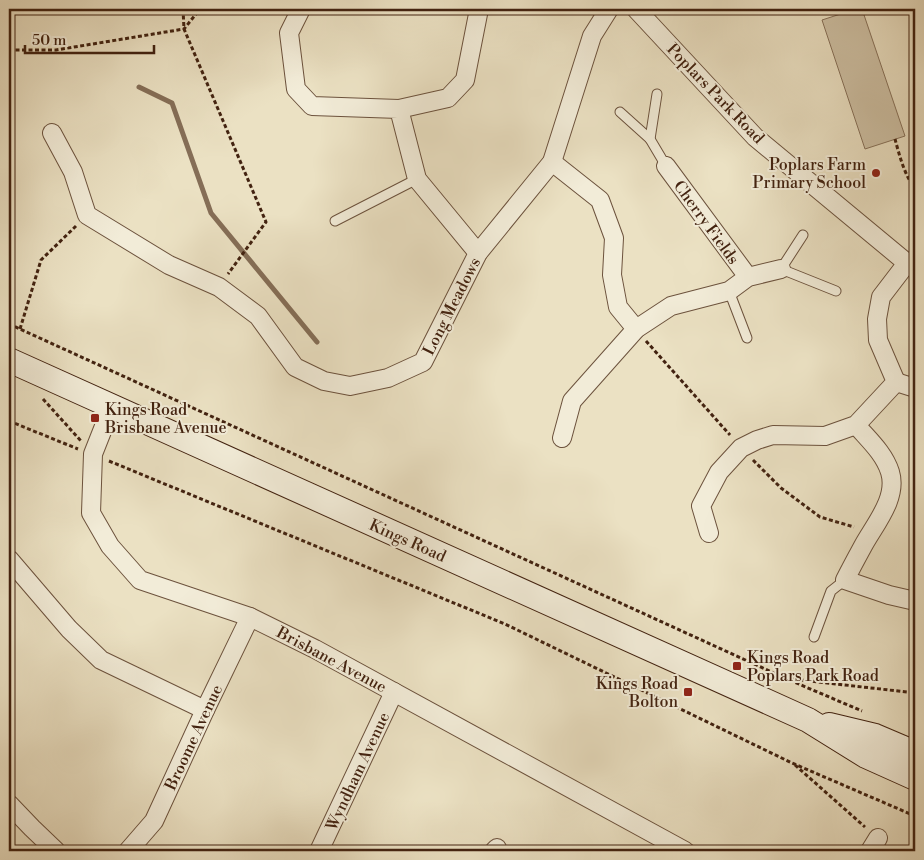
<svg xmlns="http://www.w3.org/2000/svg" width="924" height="860" viewBox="0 0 924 860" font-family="'Libre Bodoni',serif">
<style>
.green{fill:#cec1a5;stroke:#88725a}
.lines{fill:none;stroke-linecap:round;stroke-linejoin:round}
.stream{stroke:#856e57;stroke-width:5}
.lane-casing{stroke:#6c523d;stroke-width:11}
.street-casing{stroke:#6c523d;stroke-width:20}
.secondary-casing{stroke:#422210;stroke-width:26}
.path{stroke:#422210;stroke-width:3;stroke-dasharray:4 2.5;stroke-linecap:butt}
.lane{stroke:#f2ecd8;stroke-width:9}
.street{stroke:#f2ecd8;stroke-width:18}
.secondary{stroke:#f2ecd8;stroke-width:24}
.poi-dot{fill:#8f2418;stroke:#f2ecd8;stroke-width:2}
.labels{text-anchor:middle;stroke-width:4;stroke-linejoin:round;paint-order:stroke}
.street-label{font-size:16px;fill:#422210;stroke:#f2ecd8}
.poi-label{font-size:16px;fill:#422210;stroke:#f2ecd8;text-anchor:end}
</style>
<rect width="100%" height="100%" fill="#ebe1c3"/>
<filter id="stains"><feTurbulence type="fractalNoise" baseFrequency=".004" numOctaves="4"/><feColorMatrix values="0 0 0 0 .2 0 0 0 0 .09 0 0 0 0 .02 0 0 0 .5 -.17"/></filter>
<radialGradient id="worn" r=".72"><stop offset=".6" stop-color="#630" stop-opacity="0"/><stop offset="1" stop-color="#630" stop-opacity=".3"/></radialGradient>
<path class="green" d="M856,9H862L905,136L865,149L822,20Z"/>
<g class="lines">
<path class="stream" d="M139,87L172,103L211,213L317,342"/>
<defs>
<g id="lane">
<path d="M620,112L650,139L666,166"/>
<path d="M650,139L657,94"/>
<path d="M335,221L417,179"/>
<path d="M803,235L781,269L836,291"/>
<path d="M729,291L747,338"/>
<path d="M814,637L831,591L845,580"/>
</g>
<g id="street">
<path d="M301,9L289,33L296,89L312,106L399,109L417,179L478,253"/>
<path d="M636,9L755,137L907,263L915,268"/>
<path d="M399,109L448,98L465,80L479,9"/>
<path d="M52,133L73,172L87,215L169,265L219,287L258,316L295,367L324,381L350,386L388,378L423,362L478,253L552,162L592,36L609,9"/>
<path d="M552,162L600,200L614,238L612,275L618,307L636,329"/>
<path d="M666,166L748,277"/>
<path d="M896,382L915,388"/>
<path d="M112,406L93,454L91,513L110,546L140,580L250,617L315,649L685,851"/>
<path d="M856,425C868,439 884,453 890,472C898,498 875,524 863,546C857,557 851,568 845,580L889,595L915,601"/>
<path d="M562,438L572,401L636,329L671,306L729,291L748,277L781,269"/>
<path d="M709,533L701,506L719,472L741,448L757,440L773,435L825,436L856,425L896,382L878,340L877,319L881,297L907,263"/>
<path d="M9,559L69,629L101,660L205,710"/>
<path d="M9,804L32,828L56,851"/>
<path d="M128,851L154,821L205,710L250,617"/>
<path d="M319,851L394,692"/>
<path d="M494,851L497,848"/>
<path d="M870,851L878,838"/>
</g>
<g id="secondary">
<path d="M9,360L808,720L866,756L915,778"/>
<path d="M829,725L875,736L915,753"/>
</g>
</defs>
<use href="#lane" class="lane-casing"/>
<use href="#street" class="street-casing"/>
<use href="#secondary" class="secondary-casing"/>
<g class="path">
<path d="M183,9L184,29L266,222L228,274"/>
<path d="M9,50H56L184,29L200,9"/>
<path d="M895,139C899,154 905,177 915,188"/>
<path d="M9,324L787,679L862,711"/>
<path d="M20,329L41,260L76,226"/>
<path d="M646,341L730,435"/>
<path d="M43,399L81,441"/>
<path d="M9,421L78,449"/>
<path d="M753,460L781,488L820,517L854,527"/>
<path d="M109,461L505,624L792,763L915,816"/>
<path d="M793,679L915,693"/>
<path d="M795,765L865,827"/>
</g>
<use href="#lane" class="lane"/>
<use href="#street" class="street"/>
<use href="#secondary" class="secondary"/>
</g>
<g class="poi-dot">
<circle cx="876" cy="173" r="5"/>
<rect x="90" y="413" width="10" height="10" rx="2.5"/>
<rect x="732" y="661" width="10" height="10" rx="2.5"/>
<rect x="683" y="687" width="10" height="10" rx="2.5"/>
</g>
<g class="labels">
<g class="street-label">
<text transform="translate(716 93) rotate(46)" y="6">Poplars Park Road</text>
<text transform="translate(707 222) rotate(54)" y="6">Cherry Fields</text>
<text transform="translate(451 306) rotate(-63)" y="6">Long Meadows</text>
<text transform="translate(408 540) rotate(24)" y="6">Kings Road</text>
<text transform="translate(332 659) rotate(28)" y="6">Brisbane Avenue</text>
<text transform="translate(193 737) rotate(-65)" y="6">Broome Avenue</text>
<text transform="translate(357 771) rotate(-65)" y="6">Wyndham Avenue</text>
</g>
<g class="poi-label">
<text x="866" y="170">Poplars Farm<tspan x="866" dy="18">Primary School</tspan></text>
<text x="105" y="415" text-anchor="start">Kings Road<tspan x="105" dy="18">Brisbane Avenue</tspan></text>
<text x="747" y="663" text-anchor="start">Kings Road<tspan x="747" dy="18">Poplars Park Road</tspan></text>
<text x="678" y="689">Kings Road<tspan x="678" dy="18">Bolton</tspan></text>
</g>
</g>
<rect width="924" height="860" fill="none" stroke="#ebe1c3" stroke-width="30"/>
<rect x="10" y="10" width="904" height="840" fill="none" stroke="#422210" stroke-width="2.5"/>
<rect x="15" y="15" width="894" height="830" fill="none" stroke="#422210"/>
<path d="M25 45v8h129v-8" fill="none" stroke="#422210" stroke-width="2.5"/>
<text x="32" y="45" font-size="15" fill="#422210" stroke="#f2ecd8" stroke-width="4" paint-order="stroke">50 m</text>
<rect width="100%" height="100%" filter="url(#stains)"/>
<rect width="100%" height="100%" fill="url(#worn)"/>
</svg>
